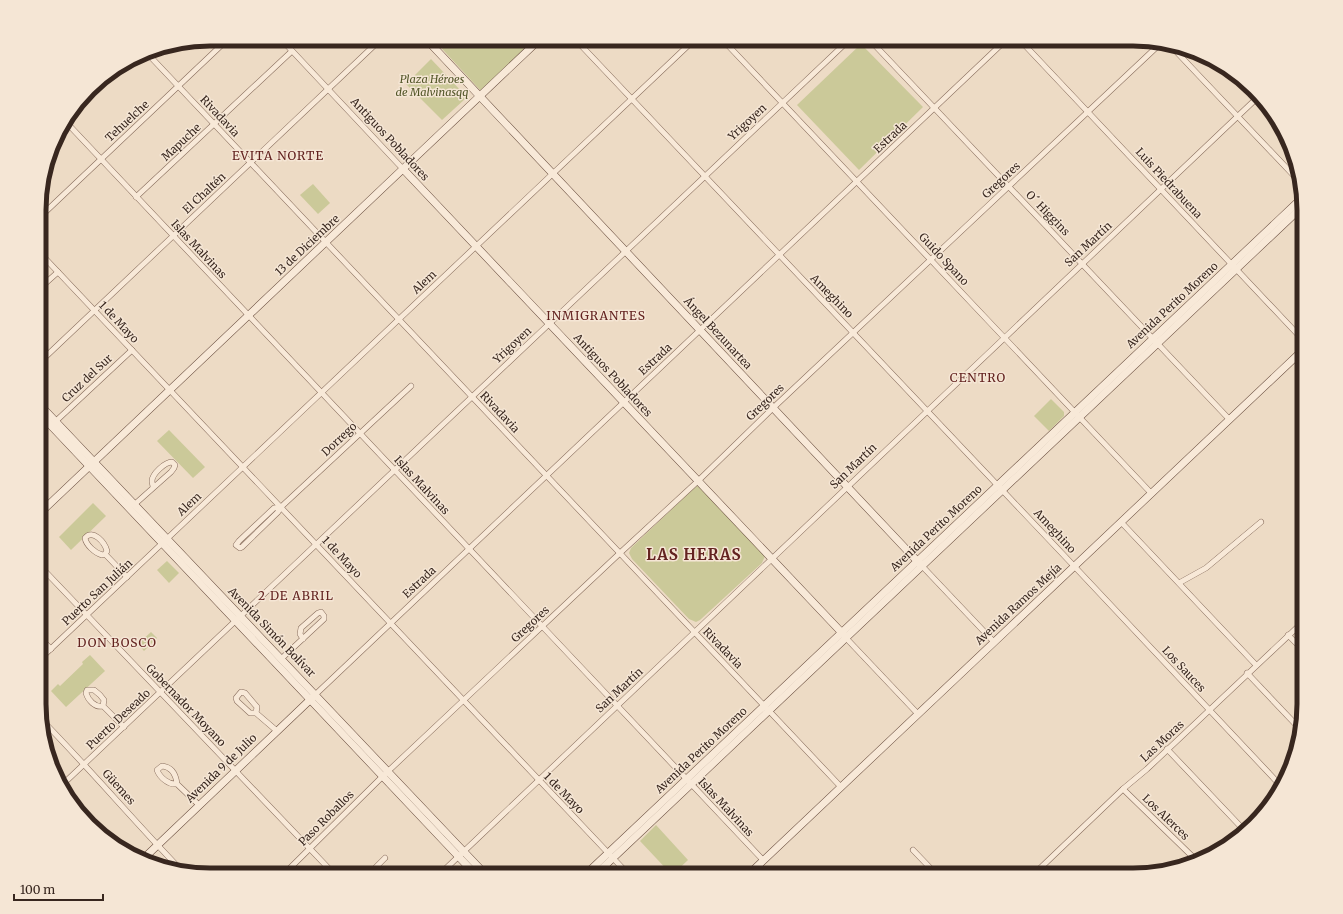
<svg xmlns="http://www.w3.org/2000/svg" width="1343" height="914" viewBox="0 0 1343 914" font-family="Merriweather,serif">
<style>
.green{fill:#cbc999}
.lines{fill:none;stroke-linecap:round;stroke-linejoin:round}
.street-casing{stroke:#876c5c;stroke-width:6}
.secondary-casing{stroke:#694d3f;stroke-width:8}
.street{stroke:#f8e9d8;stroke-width:5}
.secondary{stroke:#f8e9d8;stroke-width:7}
.labels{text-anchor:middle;stroke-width:3;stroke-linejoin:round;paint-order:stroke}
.park-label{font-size:11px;font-style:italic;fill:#505426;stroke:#f5e6d5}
.street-label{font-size:11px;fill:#38271f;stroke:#f5e6d5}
.neighbourhood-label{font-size:12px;letter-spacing:1px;fill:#632320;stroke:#f5e6d5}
.district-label{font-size:15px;font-weight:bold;letter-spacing:1px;fill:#632320;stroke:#f5e6d5}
.rim{fill:none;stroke:#38271f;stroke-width:5}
</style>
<rect width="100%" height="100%" fill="#eddbc5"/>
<g class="green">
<path d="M433,39H536L481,91Z"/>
<path d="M861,44L923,107L859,170L797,105Z"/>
<path d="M431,59L464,94L465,99L442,120L406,84Z"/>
<path d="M313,184L330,203L318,214L300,195Z"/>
<path d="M1051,399L1064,412V416L1049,431L1034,416Z"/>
<path d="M169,430L205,467L193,478L157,441Z"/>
<path d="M697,486L700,487L765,556L762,563L700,620L696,622L689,619L632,559L629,553L631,548L693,489Z"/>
<path d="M93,503L106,516L71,550L59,537Z"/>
<path d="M167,561L179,573L169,583L157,570Z"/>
<path d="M151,632L157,638L144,651L138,644Z"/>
<path d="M90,655L105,671L66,707L51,691L58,684L60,686L83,664L82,662Z"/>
<path d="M656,825L688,860L672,875L640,841Z"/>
</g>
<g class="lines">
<defs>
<g id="street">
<path d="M281,39L403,169"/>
<path d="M575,39L1074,566L1281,786"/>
<path d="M722,39L1151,493"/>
<path d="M869,39L1229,419"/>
<path d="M1019,39L1304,341"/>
<path d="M1170,45L1298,180"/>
<path d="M146,52L841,787"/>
<path d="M66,122L763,860"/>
<path d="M136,197L292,51"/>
<path d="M40,217L228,39"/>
<path d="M40,253L629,875"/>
<path d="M40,288L58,272"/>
<path d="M40,362L381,39"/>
<path d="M56,421L132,350"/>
<path d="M135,504L171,472L174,468L175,465L172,462C165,462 152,474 152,481C152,483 153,485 153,487"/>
<path d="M281,507L274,508L239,541L236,545L240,548L242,547L278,512L281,507L411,386"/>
<path d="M1121,522L1256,665"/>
<path d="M105,554L102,555C95,553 86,545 85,538C93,528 105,543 107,551L105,554L127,577"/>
<path d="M40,566L335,875"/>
<path d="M922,566L994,642"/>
<path d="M1179,583L1206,568L1261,522"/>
<path d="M1288,635L1304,651"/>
<path d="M40,638L51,649"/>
<path d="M846,638L918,714"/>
<path d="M40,659L695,39"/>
<path d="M281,659L324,619V616L321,612L318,613L301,628L300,634L303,639"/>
<path d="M1247,673L1301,730"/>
<path d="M316,694L1007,39"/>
<path d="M103,706C95,708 88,700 86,693L87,690H94L100,695L104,700L103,706L124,727"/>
<path d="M256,713H250L237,701L236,698L241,692L245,693L257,707L256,713L277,731"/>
<path d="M40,718C89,768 134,821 182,871"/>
<path d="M1167,749L1243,829"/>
<path d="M177,784C169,785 160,778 157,770L162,766C172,767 176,775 177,784L199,805"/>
<path d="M61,786L850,39"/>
<path d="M1123,789L1196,860"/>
<path d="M913,850L937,875"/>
<path d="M283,875L383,776L620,553L698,481L773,408L1161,43"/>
<path d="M368,875L385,858"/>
<path d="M439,875C712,616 984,356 1257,98"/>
<path d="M1033,875L1123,789L1147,769L1304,621"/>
</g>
<g id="secondary">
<path d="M426,39L920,564"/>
<path d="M403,169L844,635"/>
<path d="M40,405L486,875"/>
<path d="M40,414L476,875"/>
<path d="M40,513L540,39"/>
<path d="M143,859L313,697"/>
<path d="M585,875L1303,197"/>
<path d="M595,875L1304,205"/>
<path d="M748,875L1304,349"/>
</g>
</defs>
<use href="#street" class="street-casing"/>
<use href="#secondary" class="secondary-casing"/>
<use href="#street" class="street"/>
<use href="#secondary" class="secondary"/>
</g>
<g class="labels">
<g class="park-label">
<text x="432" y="83">Plaza Héroes<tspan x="432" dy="13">de Malvinasqq</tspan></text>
</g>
<g class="street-label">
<text transform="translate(220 116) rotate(47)" y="4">Rivadavia</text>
<text transform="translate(127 121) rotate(-43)" y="4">Tehuelche</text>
<text transform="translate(747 122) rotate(-43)" y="4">Yrigoyen</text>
<text transform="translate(890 137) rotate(-43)" y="4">Estrada</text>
<text transform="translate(390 139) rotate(47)" y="4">Antiguos Pobladores</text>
<text transform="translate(181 142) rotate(-43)" y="4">Mapuche</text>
<text transform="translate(1001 180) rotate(-43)" y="4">Gregores</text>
<text transform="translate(1169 183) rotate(47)" y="4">Luis Piedrabuena</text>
<text transform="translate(204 193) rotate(-43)" y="4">El Chaltén</text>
<text transform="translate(1048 213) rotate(46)" y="4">O´ Higgins</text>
<text transform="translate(1088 244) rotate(-43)" y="4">San Martín</text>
<text transform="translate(307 245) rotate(-43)" y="4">13 de Diciembre</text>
<text transform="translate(199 249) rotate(47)" y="4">Islas Malvinas</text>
<text transform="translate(944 259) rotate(47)" y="4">Guido Spano</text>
<text transform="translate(424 282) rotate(-43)" y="4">Alem</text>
<text transform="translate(832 296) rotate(46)" y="4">Ameghino</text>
<text transform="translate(1172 305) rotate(-43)" y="4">Avenida Perito Moreno</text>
<text transform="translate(119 322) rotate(47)" y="4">1 de Mayo</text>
<text transform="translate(718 333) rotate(47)" y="4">Ángel Bezunartea</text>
<text transform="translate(512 345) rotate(-43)" y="4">Yrigoyen</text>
<text transform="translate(655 359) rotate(-43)" y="4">Estrada</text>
<text transform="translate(613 375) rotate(47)" y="4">Antiguos Pobladores</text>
<text transform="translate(87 378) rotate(-43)" y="4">Cruz del Sur</text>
<text transform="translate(765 402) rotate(-44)" y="4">Gregores</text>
<text transform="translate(500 412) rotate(47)" y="4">Rivadavia</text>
<text transform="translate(339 439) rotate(-43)" y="4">Dorrego</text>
<text transform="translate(853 466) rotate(-44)" y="4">San Martín</text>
<text transform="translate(422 485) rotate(47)" y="4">Islas Malvinas</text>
<text transform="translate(189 504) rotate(-43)" y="4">Alem</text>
<text transform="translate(936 528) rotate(-43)" y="4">Avenida Perito Moreno</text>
<text transform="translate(1055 531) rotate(47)" y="4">Ameghino</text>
<text transform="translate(342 557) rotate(47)" y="4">1 de Mayo</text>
<text transform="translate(419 582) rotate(-43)" y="4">Estrada</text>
<text transform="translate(97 592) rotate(-43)" y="4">Puerto San Julián</text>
<text transform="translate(1018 604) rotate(-43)" y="4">Avenida Ramos Mejía</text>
<text transform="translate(530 624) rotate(-43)" y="4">Gregores</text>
<text transform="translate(272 632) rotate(46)" y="4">Avenida Simón Bolívar</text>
<text transform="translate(723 648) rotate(46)" y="4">Rivadavia</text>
<text transform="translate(1184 669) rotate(47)" y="4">Los Sauces</text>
<text transform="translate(619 690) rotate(-43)" y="4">San Martín</text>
<text transform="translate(186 705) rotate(46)" y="4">Gobernador Moyano</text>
<text transform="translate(118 719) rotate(-43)" y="4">Puerto Deseado</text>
<text transform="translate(1162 741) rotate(-43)" y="4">Las Moras</text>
<text transform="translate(701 750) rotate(-43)" y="4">Avenida Perito Moreno</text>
<text transform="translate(221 768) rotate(-44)" y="4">Avenida 9 de Julio</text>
<text transform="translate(119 787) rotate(48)" y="4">Güemes</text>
<text transform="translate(564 793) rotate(46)" y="4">1 de Mayo</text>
<text transform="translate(726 807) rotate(47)" y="4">Islas Malvinas</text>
<text transform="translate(1166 817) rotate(44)" y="4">Los Alerces</text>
<text transform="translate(326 818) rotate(-45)" y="4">Paso Roballos</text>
</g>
<g class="neighbourhood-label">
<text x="278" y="160">EVITA NORTE</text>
<text x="596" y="320">INMIGRANTES</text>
<text x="978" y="382">CENTRO</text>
<text x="296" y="600">2 DE ABRIL</text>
<text x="117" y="647">DON BOSCO</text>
</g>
<g class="district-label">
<text x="694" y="560">LAS HERAS</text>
</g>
</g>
<path d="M0 0H1343V914H0ZM210 46H1133A164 164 0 0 1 1297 210V704A164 164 0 0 1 1133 868H210A164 164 0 0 1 46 704V210A164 164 0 0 1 210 46Z" fill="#f5e6d5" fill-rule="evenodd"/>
<path class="rim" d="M210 46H1133A164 164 0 0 1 1297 210V704A164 164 0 0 1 1133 868H210A164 164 0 0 1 46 704V210A164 164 0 0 1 210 46Z"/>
<path d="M14 894v6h89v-6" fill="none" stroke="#38271f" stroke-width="2"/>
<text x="20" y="894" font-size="12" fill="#38271f" stroke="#f5e6d5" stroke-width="3" paint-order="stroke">100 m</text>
</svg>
